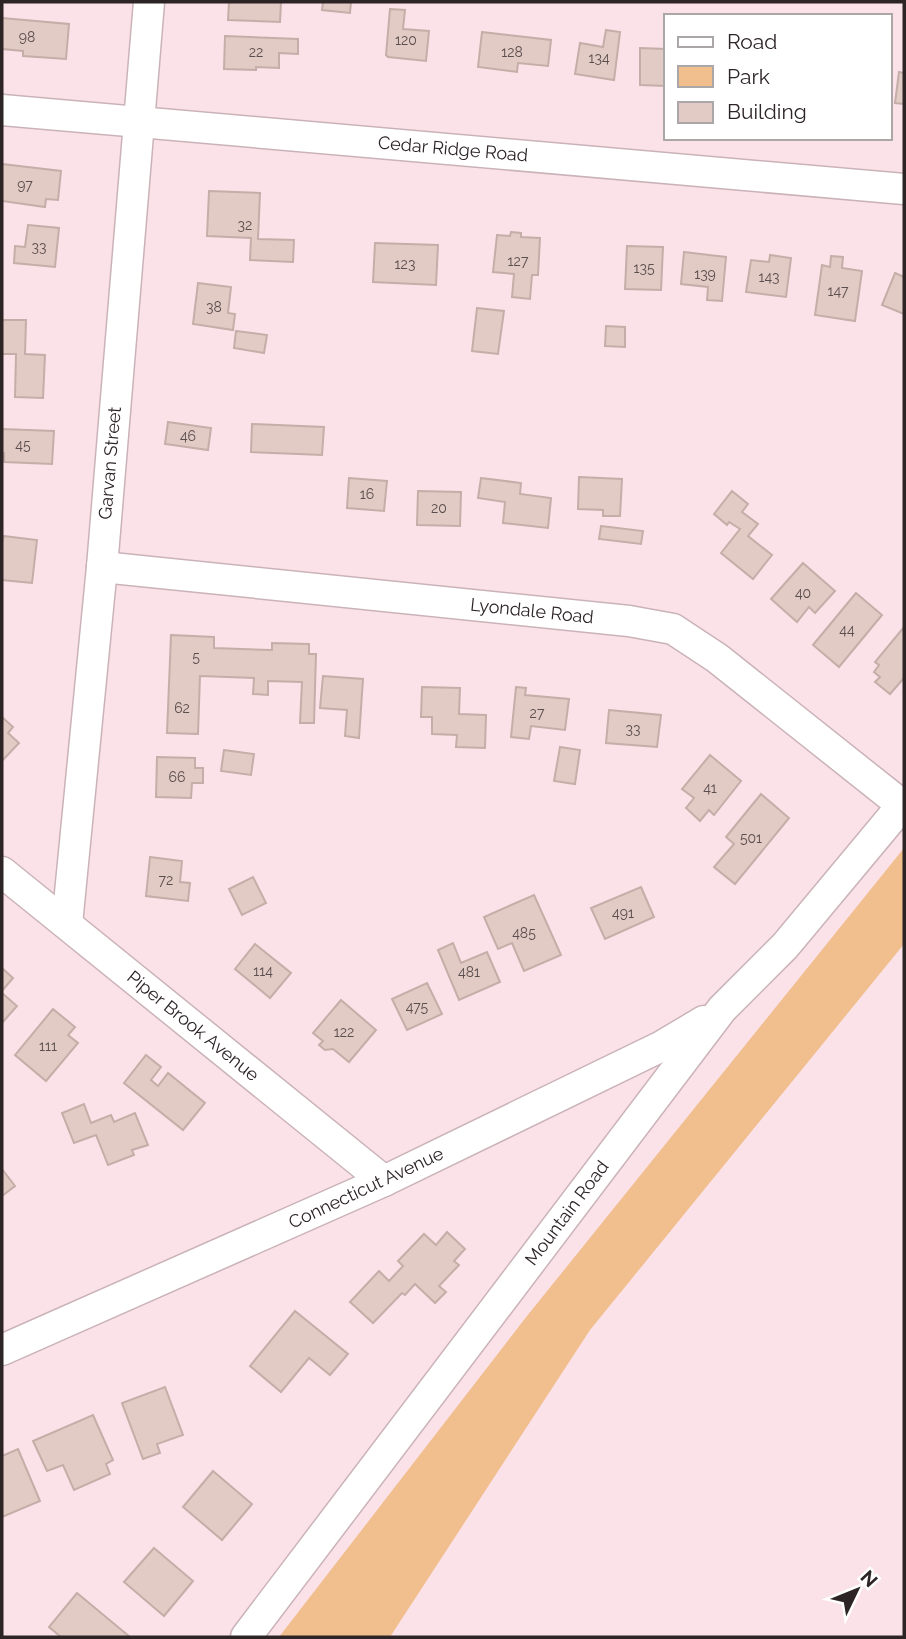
<svg xmlns="http://www.w3.org/2000/svg" width="906" height="1639" viewBox="0 0 906 1639" font-family="Raleway,sans-serif">
<style>
.green{fill:#f1be8d}
.building{fill:#e2cac5;stroke:#c5aea8;stroke-width:2}
.lines{fill:none;stroke-linecap:round;stroke-linejoin:round}
.minor-casing{stroke:#cab3b8;stroke-width:33}
.minor{stroke:#fff;stroke-width:30}
.labels{text-anchor:middle;stroke-width:5;stroke-linejoin:round;paint-order:stroke}
.number-label{font-size:14px;fill:#5a4e4e}
.street-label{font-size:18px;fill:#2d2426;stroke:#fff}
</style>
<rect width="100%" height="100%" fill="#fbe2e8"/>
<path class="green" d="M904,848V944L590,1330L390,1637H279L527,1316Z"/>
<g class="building">
<path d="M229,2H281L280,22L228,20Z"/>
<path d="M323,2H351L350,13L322,10Z"/>
<path d="M390,9L405,10L403,29L429,31L426,61L388,57L386,55Z"/>
<path d="M2,18L69,24L66,59L23,56V51L2,49Z"/>
<path d="M606,30L620,32L614,80L575,74L580,43L603,47Z"/>
<path d="M482,32L551,40L548,66L518,63L517,72L478,67Z"/>
<path d="M225,36L298,39V54L279,53V68L256,67V70L224,69Z"/>
<path d="M640,48L666,49V86L640,85Z"/>
<path d="M899,72L904,73V104L895,103Z"/>
<path d="M2,164L61,171L58,200L46,199L45,207L2,201Z"/>
<path d="M209,191L260,193L258,239L294,240L293,262L250,260L251,238L207,236Z"/>
<path d="M28,225L59,228L55,267L14,263L15,246L25,247Z"/>
<path d="M511,232L521,233V237L540,238L538,275H532L530,299L512,297L514,274L493,272L497,235L510,236Z"/>
<path d="M375,243L438,245L436,285L373,282Z"/>
<path d="M627,246L663,247L661,290L625,289Z"/>
<path d="M684,252L726,257L722,301L707,300L708,287L681,284Z"/>
<path d="M770,255L791,258L786,297L746,292L751,260L769,262Z"/>
<path d="M831,256L843,257L842,268L862,271L855,321L815,315L822,265L830,267Z"/>
<path d="M895,273L904,277V314L882,305Z"/>
<path d="M198,283L231,287L228,313L235,314L233,330L193,324Z"/>
<path d="M477,308L504,311L498,354L472,351Z"/>
<path d="M2,320H26L25,354L45,355L43,398L15,397L16,354H2Z"/>
<path d="M606,326L625,327V347L605,346Z"/>
<path d="M236,331L267,335L264,353L234,348Z"/>
<path d="M168,422L211,428L208,450L165,444Z"/>
<path d="M252,424L324,427L322,455L251,452Z"/>
<path d="M2,429L54,431L52,464L4,462V453H2Z"/>
<path d="M579,477L622,479L620,516H603V510L578,509Z"/>
<path d="M349,478L387,481L384,511L347,508Z"/>
<path d="M481,478L521,483L520,494L551,498L548,528L503,523L505,502L478,498Z"/>
<path d="M418,491L461,492L460,526L417,525Z"/>
<path d="M732,491L748,504L742,512L758,524L748,536L772,555L753,579L721,553L740,529L729,522L727,525L714,514Z"/>
<path d="M601,526L643,531L641,544L599,539Z"/>
<path d="M4,536L37,540L32,583L2,580V542Z"/>
<path d="M803,563L835,591L815,613L809,607L797,622L771,599Z"/>
<path d="M856,593L882,615L839,667L813,645Z"/>
<path d="M904,627V678L890,694L875,682L880,677L874,672L879,665L875,662Z"/>
<path d="M171,635L214,637V648L272,650V643L309,644V654H316L314,723H300L302,682L268,681V695L253,694L254,678L200,676L198,734L167,733Z"/>
<path d="M323,676L363,679L359,738L345,736L347,710L320,708Z"/>
<path d="M422,687L460,688L459,714L486,715L485,748L456,747L457,735L432,734V717H421Z"/>
<path d="M516,687L526,688L525,695L569,699L565,730L531,726L529,739L511,737Z"/>
<path d="M609,710L661,715L657,747L606,743Z"/>
<path d="M2,717L13,727L8,733L19,743L2,761Z"/>
<path d="M560,747L580,750L575,784L554,781Z"/>
<path d="M224,750L254,754L251,775L221,771Z"/>
<path d="M710,755L741,781L714,815L709,810L700,821L686,808L694,798L682,789Z"/>
<path d="M157,757L195,758V768H203V783H192L191,798L156,797Z"/>
<path d="M761,794L789,818L735,884L714,867L734,844L726,837Z"/>
<path d="M150,857L182,861L180,882L190,883L188,901L146,896Z"/>
<path d="M253,877L266,903L242,915L229,889Z"/>
<path d="M641,887L654,917L605,939L591,908Z"/>
<path d="M534,895L561,955L524,971L512,943L498,949L484,917Z"/>
<path d="M453,943L461,963L487,952L500,982L459,1000L438,950Z"/>
<path d="M255,944L291,973L270,998L235,969Z"/>
<path d="M2,968L13,978L2,991Z"/>
<path d="M427,983L442,1014L407,1030L392,999Z"/>
<path d="M2,993L17,1006L2,1023Z"/>
<path d="M341,1000L376,1030L349,1062L333,1049L325,1050L319,1045L323,1041L313,1033Z"/>
<path d="M53,1009L75,1027L68,1035L78,1043L46,1081L15,1055Z"/>
<path d="M146,1055L161,1067L151,1080L158,1086L168,1073L205,1103L183,1130L124,1083Z"/>
<path d="M84,1104L91,1123L111,1115L114,1122L135,1113L148,1145L132,1150L134,1155L108,1165L96,1135L74,1143L62,1113Z"/>
<path d="M2,1169L15,1186L2,1196Z"/>
<path d="M447,1232L465,1249L454,1261L459,1265L439,1286L446,1292L435,1303L415,1284L405,1295L402,1293L373,1323L350,1302L379,1271L389,1281L403,1266L398,1261L424,1234L436,1245Z"/>
<path d="M295,1311L348,1354L330,1375L309,1358L281,1392L250,1366Z"/>
<path d="M165,1387L183,1435L157,1444L160,1453L143,1459L122,1403Z"/>
<path d="M93,1415L113,1460L106,1464L110,1474L74,1490L63,1465L47,1471L33,1441Z"/>
<path d="M18,1449L40,1501L2,1517V1456Z"/>
<path d="M213,1471L252,1504L222,1540L183,1507Z"/>
<path d="M154,1548L193,1581L164,1616L124,1582Z"/>
<path d="M77,1593L130,1637H61L49,1627Z"/>
</g>
<g class="lines">
<defs>
<g id="minor">
<path d="M2,110L904,189"/>
<path d="M102,567L629,621L673,629L717,658L902,805"/>
<path d="M2,872L384,1181"/>
<path d="M67,924L102,567L149,2"/>
<path d="M2,1350L384,1181L662,1046L704,1021"/>
<path d="M246,1637L722,1009L785,946L904,803"/>
</g>
</defs>
<use href="#minor" class="minor-casing"/>
<use href="#minor" class="minor"/>
</g>
<g class="labels">
<g class="number-label">
<text x="27" y="42">98</text>
<text x="406" y="45">120</text>
<text x="256" y="57">22</text>
<text x="512" y="57">128</text>
<text x="599" y="63">134</text>
<text x="25" y="190">97</text>
<text x="245" y="230">32</text>
<text x="39" y="252">33</text>
<text x="518" y="266">127</text>
<text x="405" y="269">123</text>
<text x="644" y="273">135</text>
<text x="705" y="279">139</text>
<text x="769" y="282">143</text>
<text x="838" y="296">147</text>
<text x="214" y="312">38</text>
<text x="188" y="441">46</text>
<text x="23" y="450">45</text>
<text x="367" y="499">16</text>
<text x="439" y="513">20</text>
<text x="803" y="598">40</text>
<text x="847" y="635">44</text>
<text x="196" y="662">5</text>
<text x="182" y="713">62</text>
<text x="537" y="718">27</text>
<text x="633" y="734">33</text>
<text x="177" y="782">66</text>
<text x="710" y="793">41</text>
<text x="751" y="843">501</text>
<text x="166" y="885">72</text>
<text x="623" y="918">491</text>
<text x="524" y="938">485</text>
<text x="263" y="976">114</text>
<text x="469" y="977">481</text>
<text x="417" y="1012">475</text>
<text x="344" y="1037">122</text>
<text x="48" y="1051">111</text>
</g>
<g class="street-label">
<text transform="translate(453 149) rotate(5)" y="6">Cedar Ridge Road</text>
<text transform="translate(110 463) rotate(-85)" y="6">Garvan Street</text>
<text transform="translate(532 611) rotate(6)" y="6">Lyondale Road</text>
<text transform="translate(193 1026) rotate(39)" y="6">Piper Brook Avenue</text>
<text transform="translate(366 1188) rotate(-25)" y="6">Connecticut Avenue</text>
<text transform="translate(567 1213) rotate(-53)" y="6">Mountain Road</text>
</g>
</g>
<rect width="906" height="1639" fill="none" stroke="#2d2426" stroke-width="7"/>
<rect x="664" y="14" width="228" height="126" fill="#ffffff" stroke="#aba7a8" stroke-width="2"/>
<rect x="678" y="37" width="35" height="10" fill="#ffffff" stroke="#aba7a8" stroke-width="2"/>
<text x="727" y="49" font-size="21" fill="#2d2426">Road</text>
<rect x="678" y="66" width="35" height="21" fill="#f1be8d" stroke="#aba7a8" stroke-width="2"/>
<text x="727" y="84" font-size="21" fill="#2d2426">Park</text>
<rect x="678" y="102" width="35" height="21" fill="#e2cac5" stroke="#aba7a8" stroke-width="2"/>
<text x="727" y="119" font-size="21" fill="#2d2426">Building</text>
<g transform="translate(857 1590) rotate(47)" stroke="#ffffff" stroke-width="5" paint-order="stroke">
<path d="M0-5L12 26L0 18L-12 26Z" fill="#2d2426"/>
<text y="-10" font-size="19" font-weight="bold" text-anchor="middle" fill="#2d2426">N</text>
</g>
</svg>
